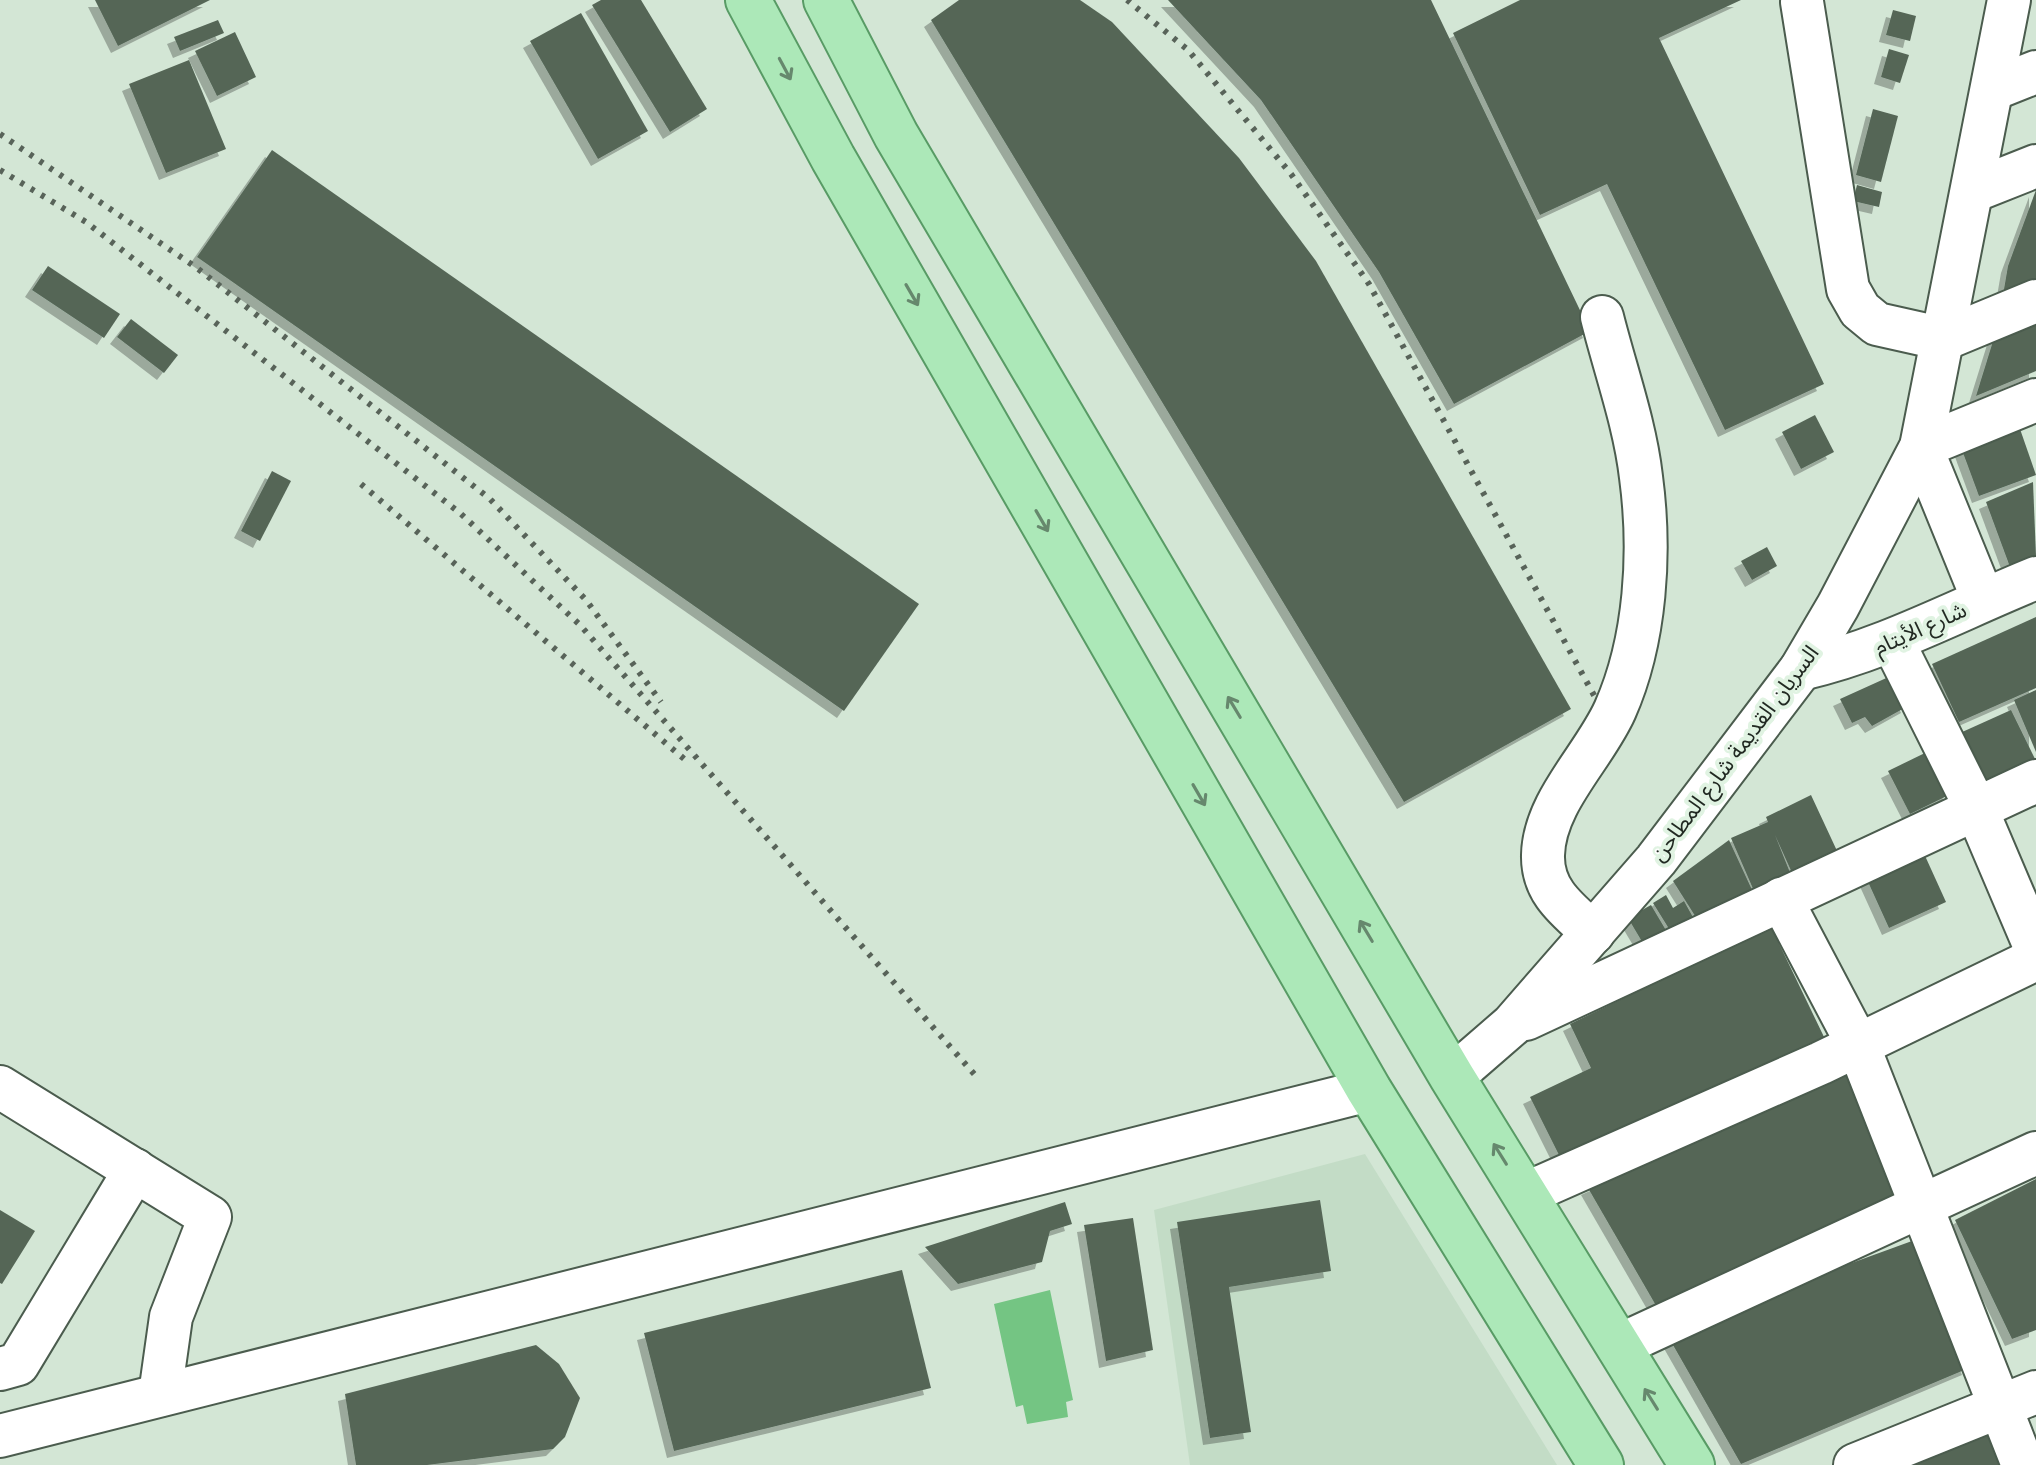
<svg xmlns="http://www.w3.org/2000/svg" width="2036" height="1465" viewBox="0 0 2036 1465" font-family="'Roboto Serif','Noto Sans Arabic',serif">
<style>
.built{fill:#c3dcc6}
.water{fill:#74c583}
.building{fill:#556657;filter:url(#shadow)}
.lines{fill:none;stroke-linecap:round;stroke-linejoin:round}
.minor-casing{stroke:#4b5c4e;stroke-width:46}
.major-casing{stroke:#589b65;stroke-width:48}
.minor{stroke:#fff;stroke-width:42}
.major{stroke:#ace8b8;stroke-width:44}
.rail{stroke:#586359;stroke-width:6;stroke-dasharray:4 8;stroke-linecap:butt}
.oneway{stroke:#66886d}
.labels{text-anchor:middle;stroke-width:8;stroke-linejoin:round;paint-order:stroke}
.street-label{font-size:22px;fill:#212922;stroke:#e0f3e2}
</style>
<defs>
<filter id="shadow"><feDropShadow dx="-7" dy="7" stdDeviation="0" flood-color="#0004"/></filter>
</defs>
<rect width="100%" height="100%" fill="#d3e6d5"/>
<path class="built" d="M1365,1154L1557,1465H1190L1154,1210Z"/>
<path class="water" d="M1050,1290L1073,1400L1066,1402L1068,1417L1027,1424L1023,1405L1016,1407L994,1304Z"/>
<g class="building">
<path d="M95,0H210L118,46Z"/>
<path d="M601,0H641L707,109L670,132L592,5Z"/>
<path d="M959,0H1080L1112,22L1239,158L1316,261L1571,709L1404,802L931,20Z"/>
<path d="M1168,0H1431L1590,331L1454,404L1379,272L1261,100Z"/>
<path d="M1520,0H1741L1659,38L1824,384L1725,430L1607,184L1540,215L1453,33Z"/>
<path d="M1893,10L1916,16L1910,41L1886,35Z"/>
<path d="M581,13L648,131L598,159L530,41Z"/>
<path d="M218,20L224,33L180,51L174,37Z"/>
<path d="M235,32L256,77L217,96L195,51Z"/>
<path d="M1889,49L1909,55L1900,83L1881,77Z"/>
<path d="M189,60L226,149L166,173L129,84Z"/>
<path d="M1873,109L1898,116L1881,182L1856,175Z"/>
<path d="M272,150L919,604L844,711L197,257Z"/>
<path d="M1857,185L1882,192L1879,207L1853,201Z"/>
<path d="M2036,190V280L2003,295L2008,266Z"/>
<path d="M48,266L120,314L104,338L32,290Z"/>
<path d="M2036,311V371L1976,396L1998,325Z"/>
<path d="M131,319L178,355L164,373L117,337Z"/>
<path d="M1815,415L1834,452L1801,469L1782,432Z"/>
<path d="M2020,429L2036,475L1979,496L1962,450Z"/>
<path d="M272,471L291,481L260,541L241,531Z"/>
<path d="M2033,482L2036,556L2010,567L1986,502Z"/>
<path d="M1767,547L1777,566L1752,580L1741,561Z"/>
<path d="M2036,617V688L1959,722L1932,664Z"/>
<path d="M1893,675L1908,706L1872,726L1865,717L1852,723L1840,699Z"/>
<path d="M2036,690V752L2014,700Z"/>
<path d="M2011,710L2036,761L1986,789L1960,733Z"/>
<path d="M1929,751L1951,794L1910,814L1888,771Z"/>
<path d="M1811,795L1838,853L1793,875L1775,835L1791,875L1754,891L1731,838L1768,822L1766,817Z"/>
<path d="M1729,840L1753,892L1697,919L1673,881Z"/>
<path d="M1921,847L1946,902L1889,928L1864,873Z"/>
<path d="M1666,895L1673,908L1684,901L1694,919L1671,932L1653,903Z"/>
<path d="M1651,905L1667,932L1644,945L1628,918Z"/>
<path d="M1771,927L1825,1039L1564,1165L1530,1097L1591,1068L1570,1024Z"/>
<path d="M1849,1071L1905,1208L1658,1309L1588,1188Z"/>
<path d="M2036,1179V1330L2012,1339L1955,1220Z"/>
<path d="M1320,1200L1331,1271L1229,1287L1251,1432L1210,1438L1177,1222Z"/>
<path d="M1065,1202L1072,1224L1050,1231L1042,1262L958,1284L925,1247Z"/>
<path d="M0,1210L35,1231L2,1284L0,1283Z"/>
<path d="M1133,1218L1153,1350L1106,1361L1084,1225Z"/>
<path d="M1912,1241L1969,1368L1741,1464L1665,1331Z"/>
<path d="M902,1270L931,1388L674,1451L644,1333Z"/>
<path d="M536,1345L559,1364L580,1398L565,1437L553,1449L427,1465H356L345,1394Z"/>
<path d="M1989,1430L2005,1465H1901Z"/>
</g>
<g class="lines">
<defs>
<g id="minor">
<path d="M1802,2L1848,289L1860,310L1877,324L1944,339L2036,301"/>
<path d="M1993,89L2036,72"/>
<path d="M1973,191L2036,166"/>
<path d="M1983,599L1921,447L2036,400"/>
<path d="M1893,642L1976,808L2036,949"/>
<path d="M1801,669C1884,650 1957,610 2036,578"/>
<path d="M1781,899L1858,1045L2023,1465"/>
<path d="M1593,933C1568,910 1542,892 1543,855C1544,802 1594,757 1615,710C1646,640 1651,552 1641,477C1635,424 1615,369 1602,317"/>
<path d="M1526,1019L2036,781"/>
<path d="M1452,1077L1512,1025L1656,860L1801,669L1838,606L1921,447L2009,0"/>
<path d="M0,1087L210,1217L171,1317L160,1395"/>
<path d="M1525,1194L1821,1063L2036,959"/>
<path d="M1618,1346L2036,1153"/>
<path d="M0,1369L18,1364L135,1170"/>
<path d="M0,1436L1369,1090"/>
<path d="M1855,1465L2036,1392"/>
</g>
<g id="major">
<path d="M748,0L833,158L1369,1090L1601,1465"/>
<path d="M826,0L896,135L1452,1077L1692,1465"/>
</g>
</defs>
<use href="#minor" class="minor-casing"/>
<use href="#major" class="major-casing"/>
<use href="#minor" class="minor"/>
<use href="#major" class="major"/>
<g class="rail">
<path d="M1127,0L1188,50L1291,174L1369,284L1596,699"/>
<path d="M0,134L197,268L490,499L586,600L661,702"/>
<path d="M0,170L86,222L460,513L580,625L975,1075"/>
<path d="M361,484L689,763"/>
</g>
</g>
<defs><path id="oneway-shaft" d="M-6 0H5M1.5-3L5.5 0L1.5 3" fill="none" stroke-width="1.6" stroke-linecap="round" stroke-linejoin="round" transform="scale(2)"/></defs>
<g class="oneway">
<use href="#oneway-shaft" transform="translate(785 69) rotate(62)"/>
<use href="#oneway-shaft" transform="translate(912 295) rotate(60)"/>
<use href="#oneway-shaft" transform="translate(1042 521) rotate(60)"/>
<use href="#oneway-shaft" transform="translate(1234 707) rotate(-121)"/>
<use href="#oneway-shaft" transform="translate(1199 795) rotate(60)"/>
<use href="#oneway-shaft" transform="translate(1366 931) rotate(-121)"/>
<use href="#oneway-shaft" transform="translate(1500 1154) rotate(-122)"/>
<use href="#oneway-shaft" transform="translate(1651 1399) rotate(-122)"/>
</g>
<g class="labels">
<g class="street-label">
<text transform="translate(1920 628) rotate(-24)" y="8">شارع الأيتام</text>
<text transform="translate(1734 753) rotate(-53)" y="8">السريان القديمة شارع المطاحن</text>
</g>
</g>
</svg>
